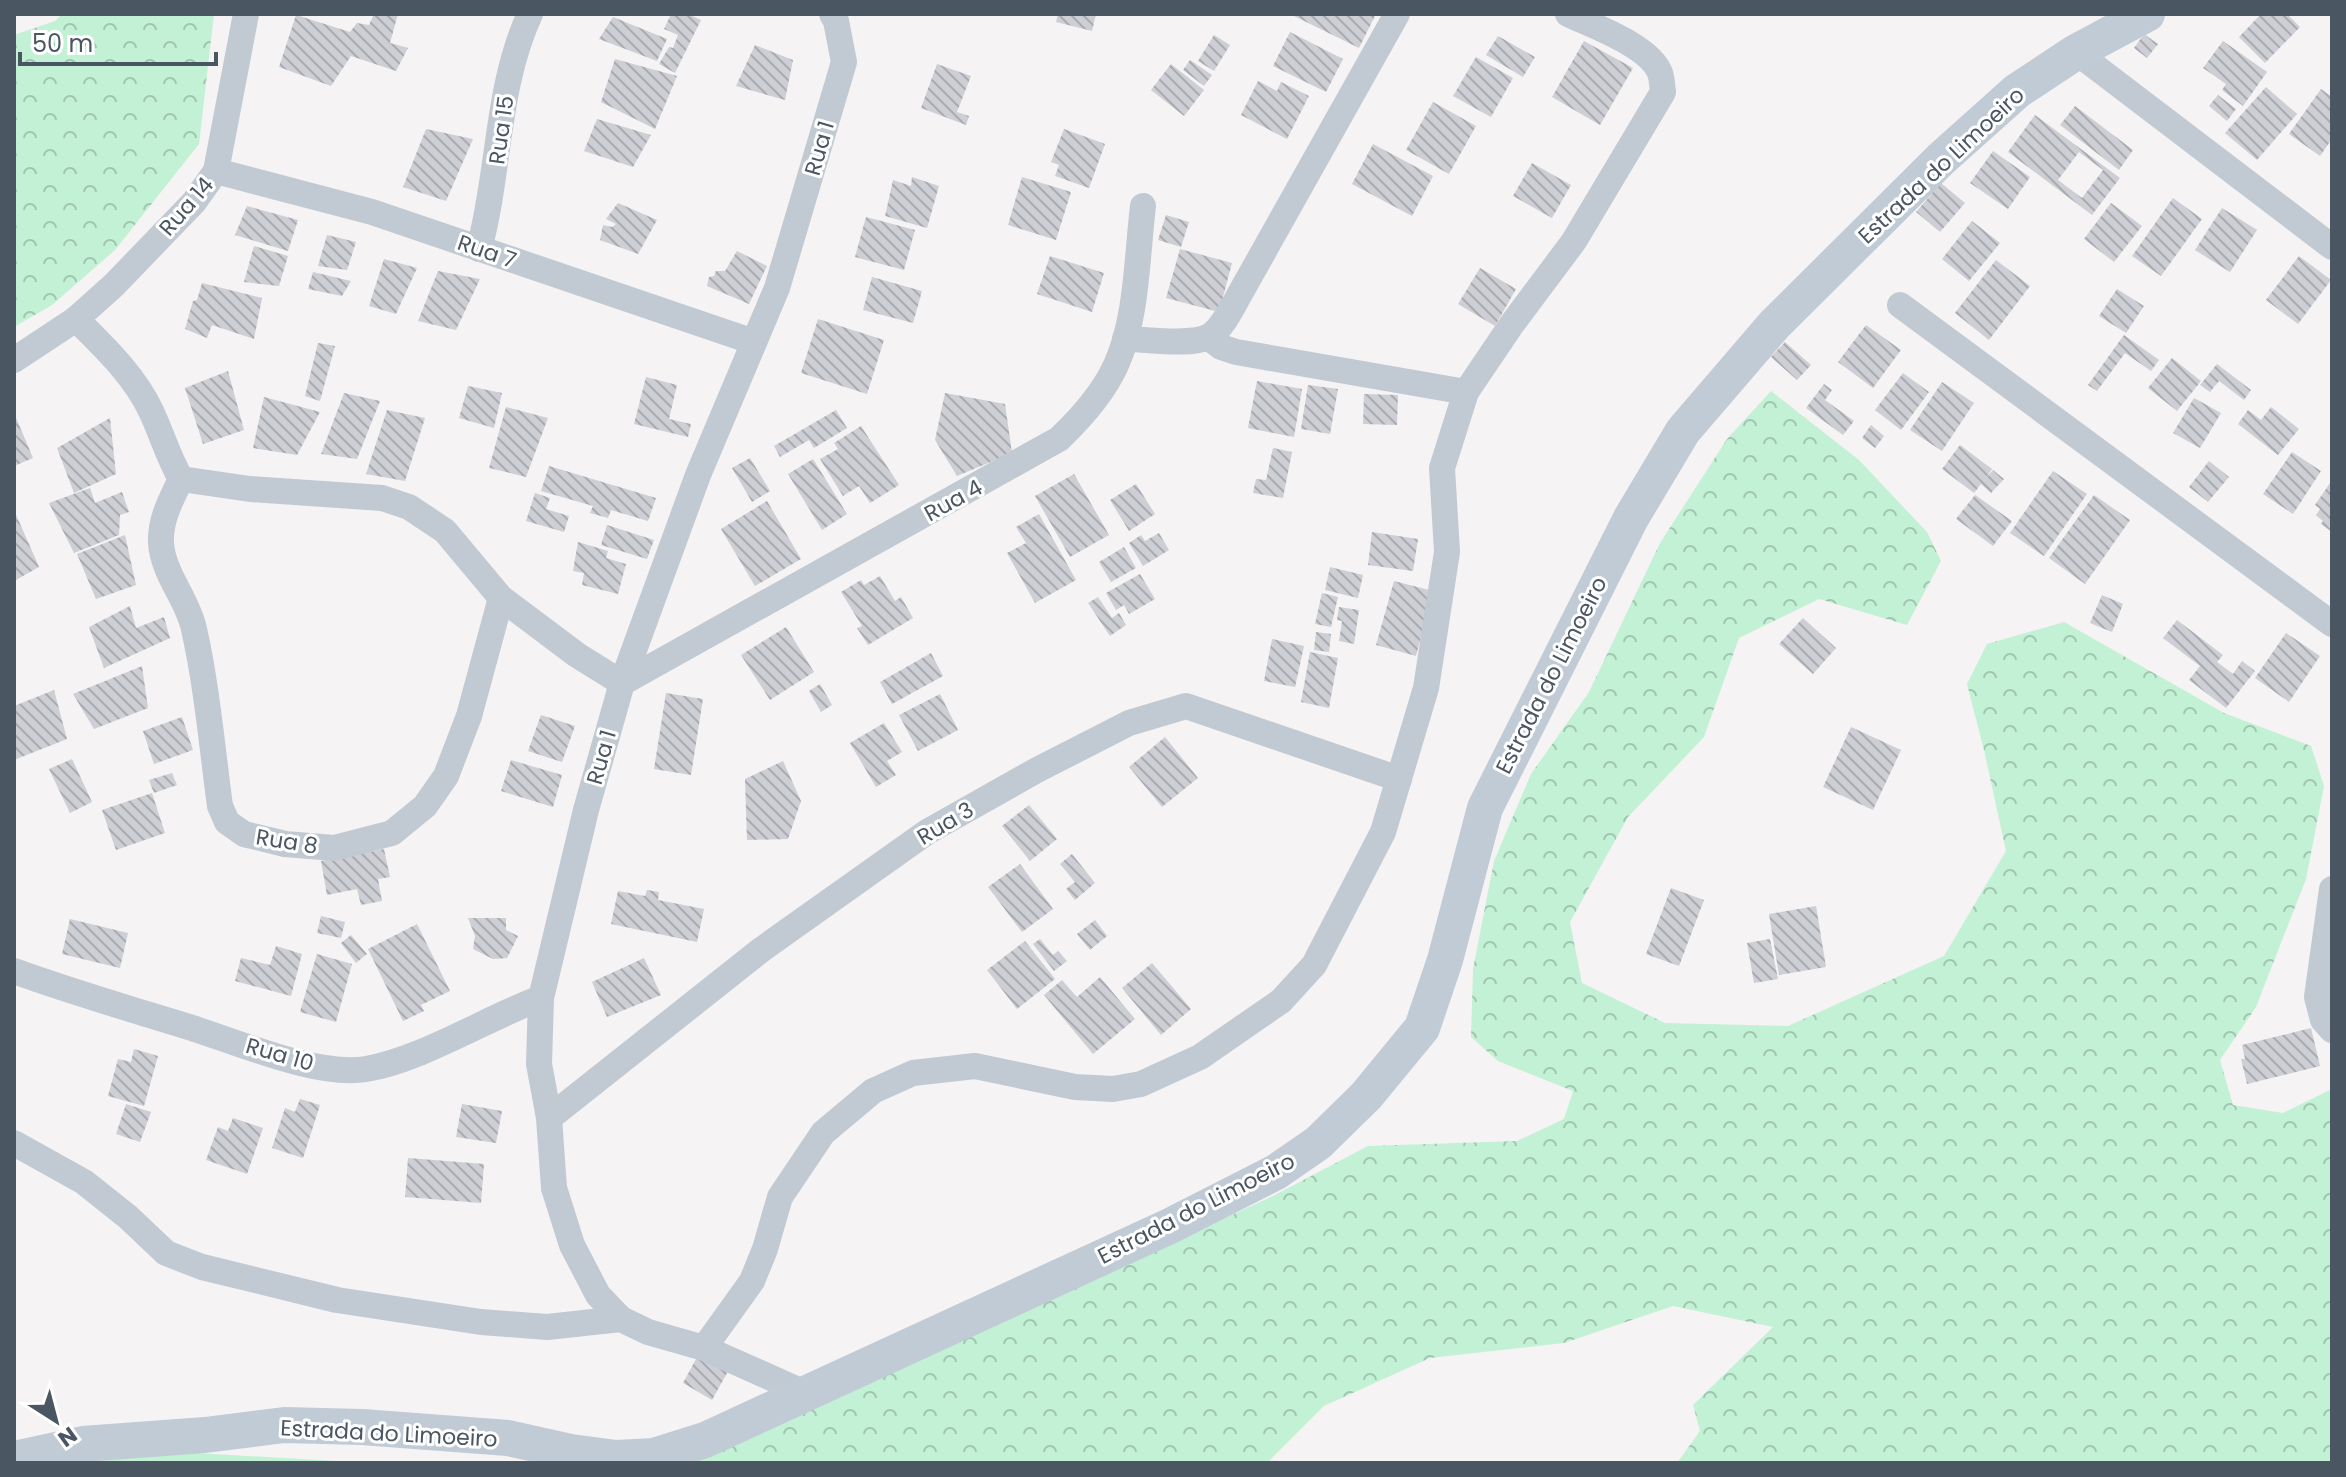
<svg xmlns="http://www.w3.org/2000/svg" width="2346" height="1477" viewBox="0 0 2346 1477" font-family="Poppins,sans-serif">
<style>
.forest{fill:url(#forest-crowns)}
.building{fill:url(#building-back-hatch);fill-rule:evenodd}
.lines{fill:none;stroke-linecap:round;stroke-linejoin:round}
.street{stroke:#c1cad2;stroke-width:26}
.secondary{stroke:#c1cbd6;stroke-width:36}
.labels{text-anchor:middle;stroke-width:6;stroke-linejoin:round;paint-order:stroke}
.street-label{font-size:22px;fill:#4a5661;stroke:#fff}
</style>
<defs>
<pattern id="forest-crowns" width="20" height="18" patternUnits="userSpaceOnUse" patternTransform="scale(2)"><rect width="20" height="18" fill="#c3f1d5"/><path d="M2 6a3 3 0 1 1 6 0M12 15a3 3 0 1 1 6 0" fill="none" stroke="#a0c6b0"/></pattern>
<pattern id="building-back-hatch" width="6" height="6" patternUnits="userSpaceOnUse" patternTransform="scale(2)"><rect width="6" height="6" fill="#cdcfd5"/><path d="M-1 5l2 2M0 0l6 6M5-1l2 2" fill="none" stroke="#a8abb0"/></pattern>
</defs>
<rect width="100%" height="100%" fill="#f5f3f3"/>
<g class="forest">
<path d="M62,14H214L199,144L115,250L52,305L14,327V35L55,21Z"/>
<path d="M1771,391L1859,460L1927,532L1941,561L1907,625L1819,599L1739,638L1704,737L1628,817L1570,922L1582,983L1665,1023L1788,1026L1944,956L2006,851L1984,750L1967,684L1987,644L2064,622L2224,713L2311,746L2324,786L2306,879L2256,1007L2220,1060L2233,1105L2283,1113L2332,1089V1463H1677L1700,1431L1693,1405L1773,1327L1673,1306L1564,1343L1430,1358L1324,1406L1267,1463H689L1273,1196L1368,1146L1517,1141L1564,1119L1573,1091L1498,1061L1471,1037L1473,969L1494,861L1531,774L1589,692L1660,543L1727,439Z"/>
<path d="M144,1450L372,1463H92Z"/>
</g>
<g class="building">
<path d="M374,14H398L390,43L408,48L396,71L351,56L331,86L279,67L296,15L350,32L357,23L369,25Z"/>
<path d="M671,14H688L701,20L675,73L659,64L669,47L673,48L678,35L664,29Z"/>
<path d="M1058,14H1096L1092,31L1056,22Z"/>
<path d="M1290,14H1376L1359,48Z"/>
<path d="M2261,14H2287L2300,27L2265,63L2239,37Z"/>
<path d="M613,17L667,39L657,61L599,39Z"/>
<path d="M1290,32L1343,59L1326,92L1273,66Z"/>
<path d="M2144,34L2158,44L2147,58L2134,48Z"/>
<path d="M1214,35L1230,45L1214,71L1198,61Z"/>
<path d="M1498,36L1535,57L1523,77L1486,55Z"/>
<path d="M1584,41L1633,68L1600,125L1552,97Z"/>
<path d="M2223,41L2267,72L2243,106L2222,90L2226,84L2203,68Z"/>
<path d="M755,45L793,60L785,100L736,86Z"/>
<path d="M1476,57L1513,78L1491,117L1453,96Z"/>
<path d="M615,59L677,76L655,129L601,102Z"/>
<path d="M1190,60L1212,75L1204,86L1183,70Z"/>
<path d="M937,64L971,76L957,112L969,116L966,125L921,108Z"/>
<path d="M1171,64L1204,90L1184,116L1151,90Z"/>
<path d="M1258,81L1277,91L1281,82L1309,96L1287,139L1241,115Z"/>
<path d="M2266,87L2297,114L2257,160L2225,133Z"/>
<path d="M2321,89L2332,97V139L2320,156L2289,134Z"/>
<path d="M2218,95L2236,109L2227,121L2209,106Z"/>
<path d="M1433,102L1476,126L1449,174L1406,150Z"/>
<path d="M2075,106L2133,150L2119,170L2060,125Z"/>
<path d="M2035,115L2120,178L2092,215L2008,152ZM2079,152L2103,170L2082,198L2058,180Z"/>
<path d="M597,119L651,135L633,167L584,151Z"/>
<path d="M426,129L473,139L446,201L403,187Z"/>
<path d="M1064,129L1105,144L1089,188L1055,176L1059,165L1051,162Z"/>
<path d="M1373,144L1433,176L1412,216L1352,184Z"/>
<path d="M1993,151L2030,177L2008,209L1970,183Z"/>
<path d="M1532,163L1571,185L1552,218L1513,196Z"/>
<path d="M912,177L939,186L927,228L885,216L893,180L911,186Z"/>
<path d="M1022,177L1071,192L1056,240L1008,225Z"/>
<path d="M1941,183L1965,203L1940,232L1916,212Z"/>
<path d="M2173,198L2202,219L2161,276L2132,256Z"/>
<path d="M618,203L657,220L638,254L600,240L603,225L612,227L616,224L606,219Z"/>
<path d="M2111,203L2142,226L2114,262L2084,239Z"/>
<path d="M247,206L298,220L288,251L235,235Z"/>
<path d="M2222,208L2257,230L2230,272L2195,250Z"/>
<path d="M1166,215L1189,222L1181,247L1158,240Z"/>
<path d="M866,217L915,230L904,270L855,257Z"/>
<path d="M1972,221L2000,243L1969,281L1942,259Z"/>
<path d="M327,235L356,242L347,270L318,266Z"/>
<path d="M254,246L288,256L279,286L244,282Z"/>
<path d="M1180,249L1232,263L1219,312L1166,298Z"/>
<path d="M737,251L767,266L749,304L707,286L709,277L714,276L716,271H725Z"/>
<path d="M1050,256L1104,273L1092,312L1037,294Z"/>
<path d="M2299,256L2331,280L2298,324L2266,300Z"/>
<path d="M384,259L417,268L396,314L369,306Z"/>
<path d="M1996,260L2030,286L1989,340L1955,313Z"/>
<path d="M1480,268L1516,289L1495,326L1458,304Z"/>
<path d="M438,271L480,279L456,330L418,321Z"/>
<path d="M313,272L351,281L342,296L308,289Z"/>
<path d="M872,277L922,291L913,323L863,310Z"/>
<path d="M202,283L262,298L254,339L212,325L207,338L185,329L193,301L197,300Z"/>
<path d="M2117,289L2144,306L2126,333L2099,316Z"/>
<path d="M818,319L884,340L867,394L801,373Z"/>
<path d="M1866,325L1901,350L1873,388L1838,362Z"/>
<path d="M2124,335L2159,360L2151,371L2125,353L2097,391L2088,385Z"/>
<path d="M1785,342L1811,365L1797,380L1771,357Z"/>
<path d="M318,343L335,346L320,401L305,396Z"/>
<path d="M2172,358L2201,381L2177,411L2148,388Z"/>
<path d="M2217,364L2251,390L2244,400L2219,381L2210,392L2200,385Z"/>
<path d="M228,371L244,430L203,444L185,388Z"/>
<path d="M1903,373L1929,392L1901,430L1875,410Z"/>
<path d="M646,377L677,385L669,419L691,424L688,437L634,424Z"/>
<path d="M1257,381L1302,389L1294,437L1248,428Z"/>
<path d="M1942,382L1974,403L1942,451L1910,430Z"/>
<path d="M1824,384L1832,390L1825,400L1854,421L1843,435L1806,408Z"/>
<path d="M1308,385L1338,389L1330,434L1301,429Z"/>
<path d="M468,386L502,393L494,428L459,418Z"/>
<path d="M344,393L380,401L357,459L321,454Z"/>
<path d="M945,393L1005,404L1012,453L957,476L935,440Z"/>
<path d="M1364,394L1398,395L1397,425L1363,424Z"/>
<path d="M264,397L320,412L297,455L253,448Z"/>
<path d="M2194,398L2221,413L2200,448L2173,433Z"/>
<path d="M506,407L548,418L526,477L489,468Z"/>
<path d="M2271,407L2299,429L2278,455L2238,424L2248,410L2261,420Z"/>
<path d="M387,410L425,418L405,481L366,474Z"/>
<path d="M836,410L847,428L814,448L809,440L780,457L774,446Z"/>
<path d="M14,413L33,458L14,466Z"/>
<path d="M110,418L116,474L74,493L57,448Z"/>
<path d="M1871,425L1884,436L1875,448L1862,438Z"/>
<path d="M861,426L899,485L870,503L859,486L843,496L820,459L838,449L834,443Z"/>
<path d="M1960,445L1992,469L1986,478L1993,470L2004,479L1991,493L1981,484L1974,493L1942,469Z"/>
<path d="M1273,448L1292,452L1283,498L1253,493L1256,479L1266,480Z"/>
<path d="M2292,452L2321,471L2293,514L2263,494Z"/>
<path d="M750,458L770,491L752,502L732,468Z"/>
<path d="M813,459L847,514L822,530L788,474Z"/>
<path d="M2209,461L2229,477L2208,502L2189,487Z"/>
<path d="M549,466L656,498L648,521L611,510L608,518L590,513L593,506L541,491Z"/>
<path d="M2053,471L2087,494L2044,556L2010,533Z"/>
<path d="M1074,474L1109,535L1070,557L1035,496Z"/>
<path d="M2332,480V532L2321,524L2323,521L2316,515L2320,509L2315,505Z"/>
<path d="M1136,484L1155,514L1129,531L1110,500Z"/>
<path d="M90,488L95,503L122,492L129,512L120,515L119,535L74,553L49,503Z"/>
<path d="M535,493L550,498L546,509L569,516L564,532L526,521Z"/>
<path d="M1975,495L2012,521L1993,546L1956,519Z"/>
<path d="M2094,495L2130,520L2085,584L2049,558Z"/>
<path d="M767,501L801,559L755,586L721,529Z"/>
<path d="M14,510L39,567L14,581Z"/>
<path d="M1039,514L1076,580L1035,603L1007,553L1026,543L1016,527Z"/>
<path d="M607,525L654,540L647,559L601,545Z"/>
<path d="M1372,532L1418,539L1413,571L1368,565Z"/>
<path d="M1159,533L1169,550L1143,566L1129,543L1141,535L1145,541Z"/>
<path d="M125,535L136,585L96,599L77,554Z"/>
<path d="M578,542L608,551L606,558L626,564L618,594L582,585L584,573L573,571Z"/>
<path d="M1124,547L1136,568L1111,582L1099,562Z"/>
<path d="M1330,567L1363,575L1358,598L1325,590Z"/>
<path d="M1140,574L1155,599L1129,614L1124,605L1116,610L1106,593Z"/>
<path d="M880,576L895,601L901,597L913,618L868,645L857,628L862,626L841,592L861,580L864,585Z"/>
<path d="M1394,581L1433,591L1416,656L1376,645Z"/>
<path d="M1322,593L1338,597L1331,627L1315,624Z"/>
<path d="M2102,595L2123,604L2112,632L2090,623Z"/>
<path d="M1098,597L1112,618L1119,613L1126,625L1110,636L1088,603Z"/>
<path d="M130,606L136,628L164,617L170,638L104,668L89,627Z"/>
<path d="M1339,607L1359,610L1354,644L1339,641L1342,621L1337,620Z"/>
<path d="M1803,618L1836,648L1813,674L1779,644Z"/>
<path d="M2177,620L2223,655L2217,662L2233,674L2242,661L2255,671L2226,708L2189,680L2200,666L2163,638Z"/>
<path d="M786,627L814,672L770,700L741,655Z"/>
<path d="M1316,632L1331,634L1329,652L1314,650Z"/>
<path d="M2286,633L2320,656L2289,702L2255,678Z"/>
<path d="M1272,639L1304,646L1295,687L1264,681Z"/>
<path d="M1310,652L1338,658L1329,708L1301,702Z"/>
<path d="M931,653L943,676L892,704L880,682Z"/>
<path d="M142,666L148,708L94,729L73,694Z"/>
<path d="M820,684L832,705L821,712L809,691Z"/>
<path d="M54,690L67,739L14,760V706Z"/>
<path d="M666,693L703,699L691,775L654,769Z"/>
<path d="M940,694L958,730L918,751L899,715Z"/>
<path d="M541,715L575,726L562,762L528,751Z"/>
<path d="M182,717L193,750L154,764L143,731Z"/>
<path d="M884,723L902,752L887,761L896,775L876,787L850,743Z"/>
<path d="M1851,727L1901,750L1873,810L1823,787Z"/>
<path d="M1165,737L1198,778L1162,807L1129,767Z"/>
<path d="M72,759L92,802L70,813L49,769Z"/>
<path d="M511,760L562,775L553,807L501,791Z"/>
<path d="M783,761L801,801L788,839L747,840L745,779Z"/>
<path d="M172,773L177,785L154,793L149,780Z"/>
<path d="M152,793L165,833L116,850L102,810Z"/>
<path d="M1029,805L1057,839L1030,861L1002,826Z"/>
<path d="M384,849L390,877L378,879L382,901L361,905L357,889L327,895L321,861Z"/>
<path d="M1072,854L1095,883L1075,900L1066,889L1075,882L1060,864Z"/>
<path d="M1020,864L1053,909L1022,932L988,887Z"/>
<path d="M1671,888L1704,900L1679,966L1646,954Z"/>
<path d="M647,890L659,892L658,900L704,909L697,942L611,924L618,891L645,896Z"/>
<path d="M1816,906L1826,967L1779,975L1769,914Z"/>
<path d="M321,916L345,922L341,938L317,933Z"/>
<path d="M468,918H506V930L518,936L507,958L493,959L473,949L475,936Z"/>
<path d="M70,919L128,933L120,968L62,954Z"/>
<path d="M1095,920L1107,936L1090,950L1077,934Z"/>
<path d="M417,924L450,991L421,1005L424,1011L403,1021L368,949Z"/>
<path d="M351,935L367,954L356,963L341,943Z"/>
<path d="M1040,939L1053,955L1058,951L1067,961L1054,971L1033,944Z"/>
<path d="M1770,939L1778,979L1754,983L1747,943Z"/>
<path d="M1025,941L1055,979L1017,1009L987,970Z"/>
<path d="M276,946L302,954L291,996L235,981L241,958L270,965Z"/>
<path d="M317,954L352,964L336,1022L300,1012Z"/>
<path d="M644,958L661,995L607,1017L592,982Z"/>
<path d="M1152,963L1191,1009L1161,1035L1122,988Z"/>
<path d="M1100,977L1135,1019L1093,1054L1044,995L1062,980L1077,997Z"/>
<path d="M2311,1028L2320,1066L2247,1084L2241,1059H2245L2242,1045Z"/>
<path d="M134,1049L158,1056L144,1106L108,1096L118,1059L131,1062Z"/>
<path d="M300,1099L320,1105L303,1158L272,1148L285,1108L295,1112Z"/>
<path d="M126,1104L151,1112L140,1142L116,1134Z"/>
<path d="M462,1104L502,1111L496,1143L456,1137Z"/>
<path d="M233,1118L263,1128L247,1174L206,1160L218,1127L228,1131Z"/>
<path d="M408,1158L484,1164L481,1203L405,1197Z"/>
<path d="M701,1350L731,1366L712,1400L683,1383Z"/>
</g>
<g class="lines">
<g class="street">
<path d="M2076,52L2332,247"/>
<path d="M216,171L372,212L754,342"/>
<path d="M479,249C500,172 496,87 530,14"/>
<path d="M1900,305L2332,624"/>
<path d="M76,319C104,347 134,375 151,411C162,434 168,457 181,479L250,489L382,498L409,507L445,531L501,598L577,655L622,683L1059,439C1081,418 1103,394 1116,365C1137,320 1137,255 1143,206"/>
<path d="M1208,337L1221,347L1236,352L1466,392"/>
<path d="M1125,339C1146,339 1190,346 1208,337C1223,329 1234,304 1242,290L1397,14"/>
<path d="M14,360L76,319L114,285L194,202L216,171L246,14"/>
<path d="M181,479C171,500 160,519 161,543C163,574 188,600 194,629C207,687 212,747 220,806L227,822L244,834L285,844L334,848L392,833L425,806L446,776L469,716L501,598"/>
<path d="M2332,889L2317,997L2323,1020L2332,1030"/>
<path d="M14,971C72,992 130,1009 189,1027C237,1042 317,1077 366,1069C421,1060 487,1018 541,998"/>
<path d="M549,1118L761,950L927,832L1037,770L1129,723L1186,706L1399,779"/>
<path d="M14,1143L84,1182L128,1217L166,1253L202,1267L337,1300L481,1322L547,1327L621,1319"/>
<path d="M704,1348L752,1281L765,1249L780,1197L823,1133L873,1091L913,1073L975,1066L1075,1087L1113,1089L1141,1084L1200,1057L1281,1001L1314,965L1383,832L1426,688L1447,552L1442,468L1466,392L1512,324L1574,241L1663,92C1662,86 1662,78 1660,73C1650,46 1593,26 1568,14"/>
<path d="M805,1393L704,1348L648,1332L621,1319L598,1295L572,1245L554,1188L549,1118L539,1064L541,998L586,810L622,683L698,475L777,288L844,62L836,21L832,14"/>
</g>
<path class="secondary" d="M14,1459L83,1444L205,1435L284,1425L362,1427L508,1438L571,1452L616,1458L654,1456L705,1440L1170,1226L1276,1172L1318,1143L1366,1096L1422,1028L1445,960L1485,808L1631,518L1683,431L1774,325L1941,159L2017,91L2076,52L2147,14"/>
</g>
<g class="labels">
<g class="street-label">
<text transform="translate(501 130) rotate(-82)" y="8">Rua 15</text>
<text transform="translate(819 148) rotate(-74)" y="8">Rua 1</text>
<text transform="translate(1941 165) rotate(-43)" y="8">Estrada do Limoeiro</text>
<text transform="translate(186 206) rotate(-49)" y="8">Rua 14</text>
<text transform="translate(487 251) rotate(19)" y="8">Rua 7</text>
<text transform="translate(953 500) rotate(-29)" y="8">Rua 4</text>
<text transform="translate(1551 675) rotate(-63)" y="8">Estrada do Limoeiro</text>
<text transform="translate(601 757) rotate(-74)" y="8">Rua 1</text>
<text transform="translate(945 823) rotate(-31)" y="8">Rua 3</text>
<text transform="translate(287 841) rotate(9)" y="8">Rua 8</text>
<text transform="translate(280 1054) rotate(16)" y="8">Rua 10</text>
<text transform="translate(1196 1208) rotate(-27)" y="8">Estrada do Limoeiro</text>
<text transform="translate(389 1433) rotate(3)" y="8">Estrada do Limoeiro</text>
</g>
</g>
<rect width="2346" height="1477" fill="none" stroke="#4a5661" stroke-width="32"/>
<g transform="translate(56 1421) rotate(144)" stroke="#ffffff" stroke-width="6" paint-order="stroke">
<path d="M0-6L14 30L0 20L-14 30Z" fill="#4a5661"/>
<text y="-12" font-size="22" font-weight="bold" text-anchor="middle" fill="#4a5661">N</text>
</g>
<path d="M20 52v12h196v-12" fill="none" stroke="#4a5661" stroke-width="4"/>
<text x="32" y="52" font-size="24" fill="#4a5661" stroke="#ffffff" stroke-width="6" paint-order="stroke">50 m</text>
</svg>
